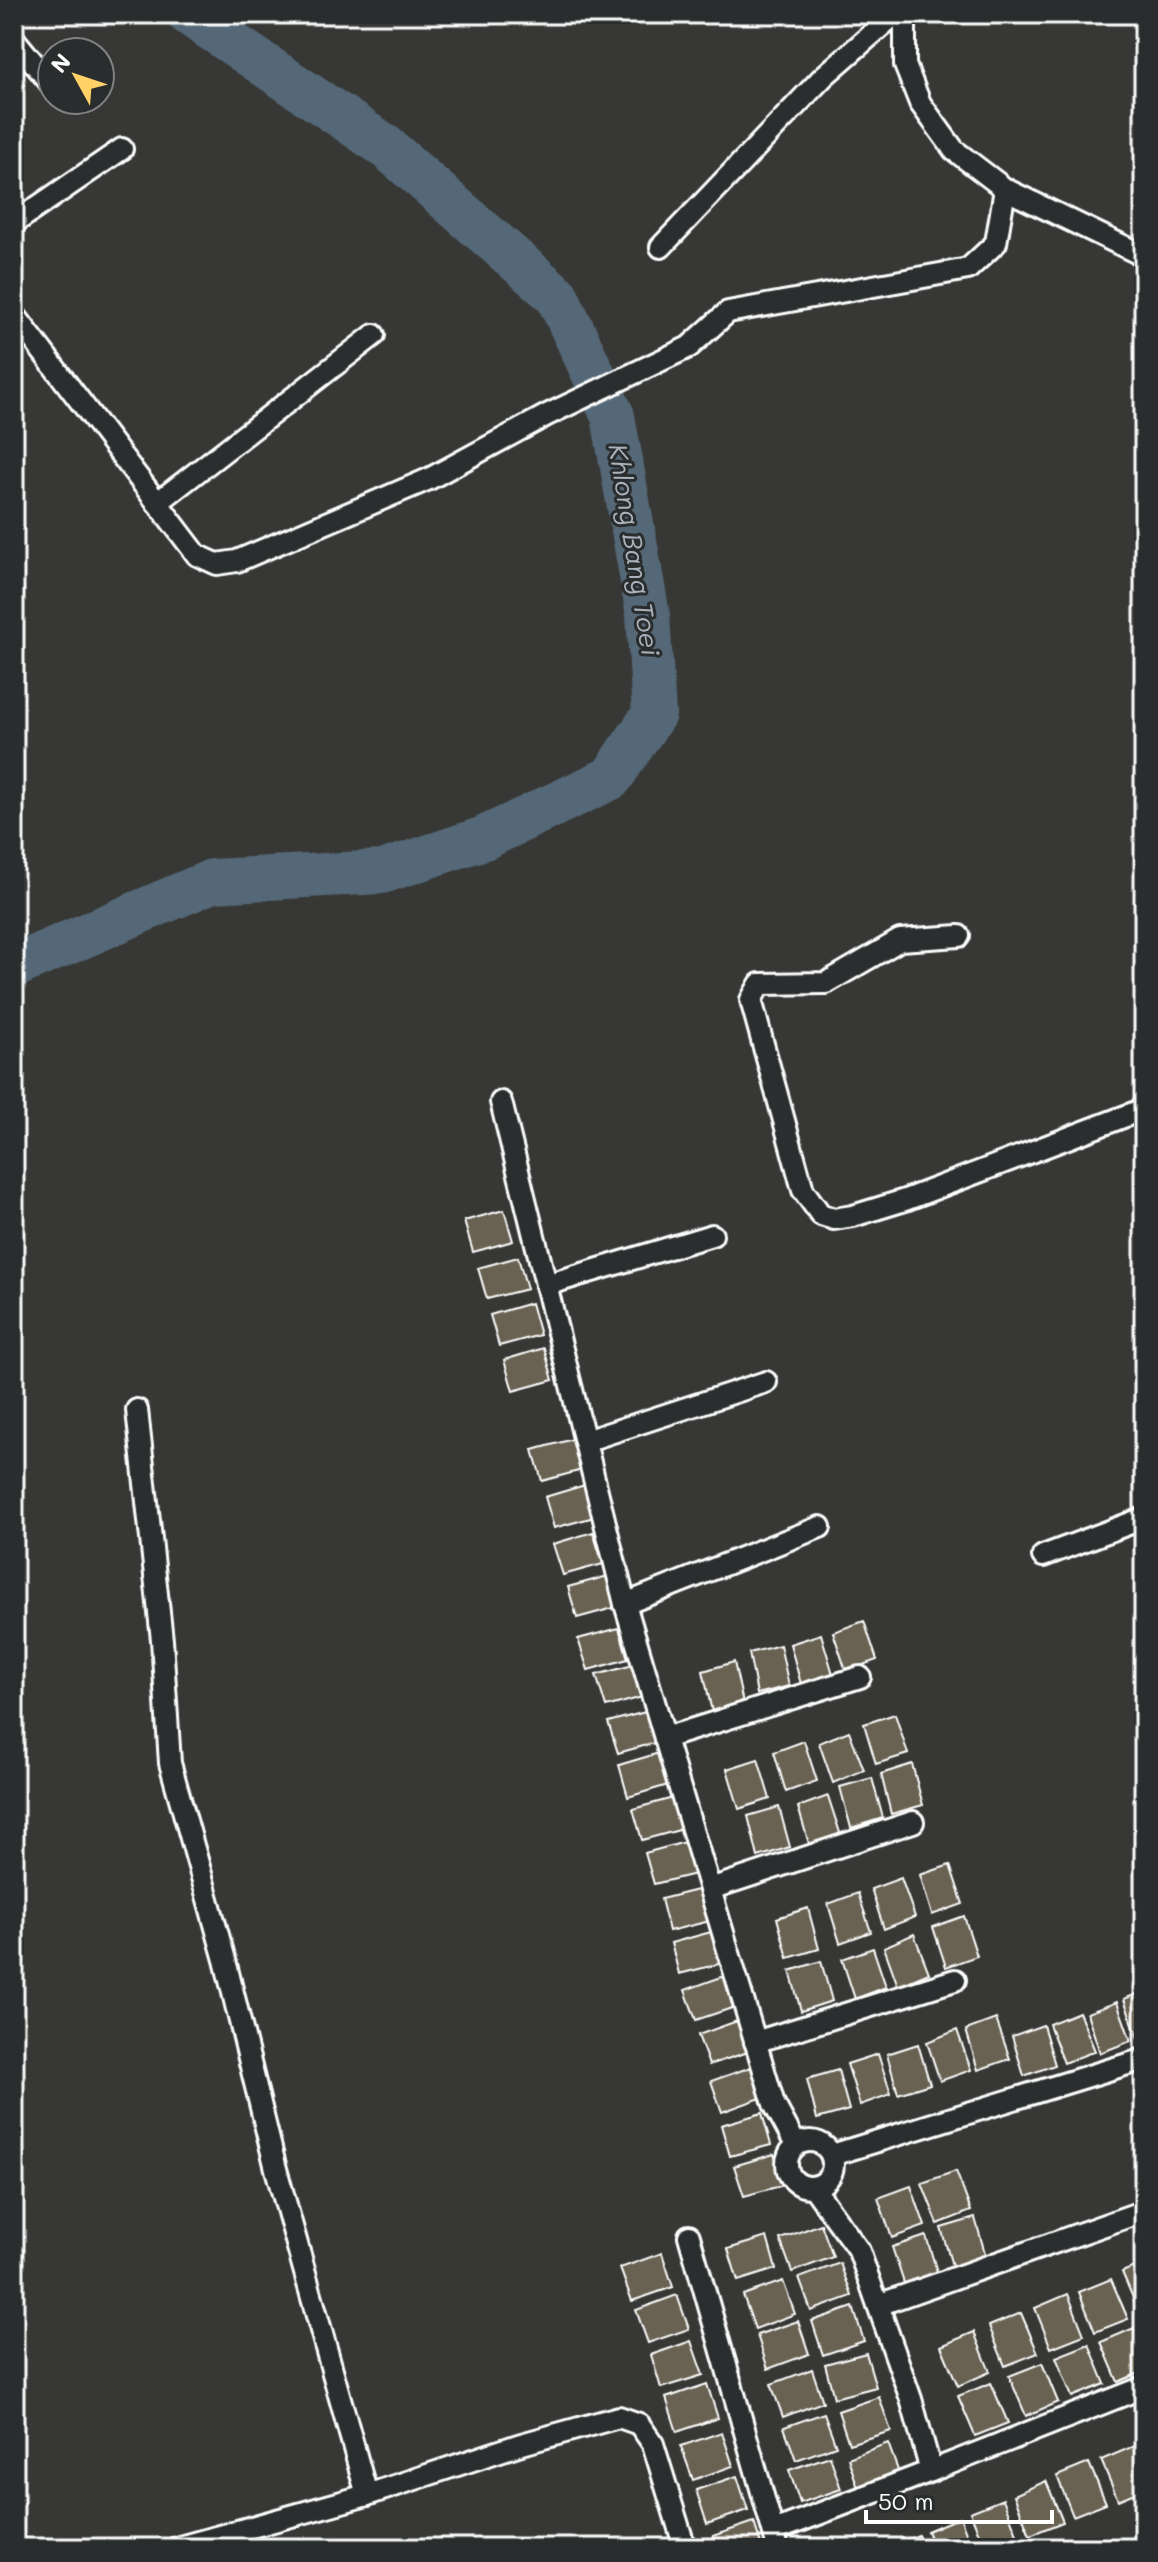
<svg xmlns="http://www.w3.org/2000/svg" width="1158" height="2562" viewBox="0 0 1158 2562" font-family="Mali,sans-serif">
<style>
.lines{fill:none;stroke-linecap:round;stroke-linejoin:round}
.river{stroke:#546777;stroke-width:44}
.building{fill:#696252;stroke:#fff;stroke-width:2}
.minor-casing{stroke:#fff;stroke-width:26}
.minor{stroke:#2a2d2e;stroke-width:20}
.labels{text-anchor:middle;stroke-width:6;stroke-linejoin:round;paint-order:stroke}
.water-label{font-size:26px;font-style:italic;fill:#aab3bb;stroke:#2a2d2e}
</style>
<rect width="100%" height="100%" fill="#373835"/>
<filter id="ink" filterUnits="userSpaceOnUse"><feTurbulence type="fractalNoise" baseFrequency=".0125" numOctaves="2"/><feDisplacementMap in="SourceGraphic" scale="16" xChannelSelector="R" yChannelSelector="G"/><feConvolveMatrix kernelMatrix="1 2 1 2 8 2 1 2 1" color-interpolation-filters="sRGB"/></filter>
<g filter="url(#ink)">
<g class="lines">
<path class="river" d="M14,966L212,881L382,872L484,838L611,778L654,714L648,615L613,416L557,296L385,146L189,14"/>
</g>
<g class="building">
<path d="M504,1210L513,1241L473,1252L464,1221Z"/>
<path d="M518,1257L527,1289L487,1299L478,1268Z"/>
<path d="M531,1303L540,1335L499,1346L490,1315Z"/>
<path d="M544,1348L553,1380L513,1391L504,1360Z"/>
<path d="M573,1439L582,1470L542,1481L533,1450Z"/>
<path d="M585,1485L594,1517L554,1528L545,1497Z"/>
<path d="M593,1532L603,1564L563,1575L553,1544Z"/>
<path d="M608,1576L617,1607L577,1618L568,1587Z"/>
<path d="M864,1621L877,1660L846,1671L833,1632Z"/>
<path d="M619,1628L628,1659L588,1670L578,1639Z"/>
<path d="M821,1634L833,1674L801,1684L790,1644Z"/>
<path d="M780,1645L789,1686L757,1694L749,1653Z"/>
<path d="M734,1662L743,1703L712,1712L703,1671Z"/>
<path d="M637,1664L646,1696L606,1707L596,1675Z"/>
<path d="M649,1711L658,1742L618,1753L608,1722Z"/>
<path d="M895,1714L908,1754L876,1764L864,1724Z"/>
<path d="M849,1731L864,1770L833,1783L819,1743Z"/>
<path d="M804,1741L817,1781L786,1792L774,1752Z"/>
<path d="M659,1753L668,1785L628,1797L619,1765Z"/>
<path d="M758,1759L770,1799L739,1809L727,1769Z"/>
<path d="M912,1764L923,1805L891,1814L881,1774Z"/>
<path d="M872,1778L883,1818L851,1828L840,1787Z"/>
<path d="M828,1796L841,1836L810,1847L798,1807Z"/>
<path d="M673,1798L683,1829L642,1840L633,1809Z"/>
<path d="M779,1807L790,1847L758,1857L748,1816Z"/>
<path d="M685,1842L695,1874L654,1884L645,1853Z"/>
<path d="M950,1865L963,1904L932,1915L920,1875Z"/>
<path d="M901,1878L915,1917L884,1929L871,1889Z"/>
<path d="M701,1889L710,1921L669,1931L661,1899Z"/>
<path d="M858,1893L871,1932L840,1943L828,1904Z"/>
<path d="M808,1908L819,1949L788,1958L777,1918Z"/>
<path d="M964,1916L977,1956L946,1967L933,1927Z"/>
<path d="M711,1932L719,1964L679,1974L671,1943Z"/>
<path d="M914,1934L929,1973L898,1986L884,1947Z"/>
<path d="M873,1948L886,1987L855,1999L842,1959Z"/>
<path d="M821,1961L832,2001L801,2011L790,1971Z"/>
<path d="M724,1976L735,2007L696,2020L685,1990Z"/>
<path d="M1144,1991V2036L1138,2038L1124,1999Z"/>
<path d="M1117,2002L1131,2041L1100,2053L1087,2013Z"/>
<path d="M1079,2012L1095,2051L1064,2063L1049,2024Z"/>
<path d="M996,2019L1010,2059L978,2070L966,2030Z"/>
<path d="M737,2021L748,2052L709,2065L698,2035Z"/>
<path d="M1043,2025L1055,2065L1024,2076L1012,2036Z"/>
<path d="M957,2030L971,2070L940,2081L927,2042Z"/>
<path d="M918,2044L930,2084L898,2094L887,2054Z"/>
<path d="M878,2054L891,2094L860,2105L847,2064Z"/>
<path d="M751,2067L761,2098L722,2112L711,2081Z"/>
<path d="M838,2070L849,2110L817,2119L807,2079Z"/>
<path d="M762,2113L771,2145L730,2156L721,2125Z"/>
<path d="M774,2154L784,2185L744,2196L734,2166Z"/>
<path d="M956,2171L971,2211L938,2224L922,2183Z"/>
<path d="M911,2186L925,2226L892,2238L878,2198Z"/>
<path d="M975,2218L987,2260L953,2269L941,2228Z"/>
<path d="M821,2224L833,2257L792,2272L780,2239Z"/>
<path d="M926,2236L939,2278L906,2289L892,2247Z"/>
<path d="M767,2237L776,2269L738,2281L728,2249Z"/>
<path d="M662,2253L673,2287L632,2301L620,2268Z"/>
<path d="M840,2263L852,2296L811,2311L799,2278Z"/>
<path d="M1144,2263V2310L1139,2312L1122,2272Z"/>
<path d="M1111,2279L1128,2319L1095,2332L1079,2292Z"/>
<path d="M783,2281L795,2314L755,2329L743,2295Z"/>
<path d="M1068,2294L1084,2335L1051,2348L1035,2308Z"/>
<path d="M677,2295L689,2329L648,2343L636,2310Z"/>
<path d="M853,2307L864,2341L823,2355L812,2321Z"/>
<path d="M1021,2313L1038,2353L1005,2366L989,2326Z"/>
<path d="M798,2321L809,2354L768,2369L757,2335Z"/>
<path d="M1134,2328L1144,2352V2371L1118,2382L1101,2342Z"/>
<path d="M974,2332L990,2372L958,2386L941,2346Z"/>
<path d="M691,2341L703,2375L661,2388L651,2355Z"/>
<path d="M1089,2344L1105,2384L1072,2397L1056,2357Z"/>
<path d="M866,2353L876,2387L834,2398L825,2364Z"/>
<path d="M1042,2363L1058,2402L1026,2416L1009,2376Z"/>
<path d="M812,2369L823,2402L783,2417L771,2384Z"/>
<path d="M991,2383L1008,2423L975,2436L958,2396Z"/>
<path d="M707,2384L718,2418L677,2432L666,2398Z"/>
<path d="M879,2397L891,2431L849,2444L838,2411Z"/>
<path d="M824,2413L836,2446L796,2460L784,2427Z"/>
<path d="M722,2432L733,2466L693,2480L681,2446Z"/>
<path d="M888,2443L900,2476L859,2491L848,2458Z"/>
<path d="M1134,2446L1144,2470V2489L1118,2500L1101,2460Z"/>
<path d="M830,2456L841,2489L800,2503L789,2470Z"/>
<path d="M1089,2463L1106,2503L1073,2516L1057,2476Z"/>
<path d="M737,2476L748,2510L707,2524L696,2490Z"/>
<path d="M1046,2481L1063,2522L1030,2535L1014,2495Z"/>
<path d="M1003,2499L1019,2539L997,2548H985L970,2512Z"/>
<path d="M960,2517L972,2548H934L927,2531Z"/>
<path d="M754,2522L762,2548H717L713,2536Z"/>
<path d="M918,2535L923,2548H888Z"/>
</g>
<g class="lines">
<defs>
<g id="minor">
<path d="M905,14V65L920,103L954,150L1005,189L1144,256"/>
<path d="M14,39L52,85"/>
<path d="M14,223L122,149"/>
<path d="M661,247L824,76L895,14"/>
<path d="M14,314L197,555L217,564L237,561L429,479L547,415L689,347L728,312L968,269L996,243L1005,189"/>
<path d="M157,503L374,335"/>
<path d="M959,936L900,940L826,983L760,984L751,1000L803,1190L821,1215L834,1219L853,1216L905,1200L1144,1109"/>
<path d="M501,1102L625,1604L774,2104L796,2145"/>
<path d="M546,1285L712,1235"/>
<path d="M137,1410L162,1640L170,1763L225,1960L276,2169L367,2495"/>
<path d="M585,1441L766,1382"/>
<path d="M1043,1556L1144,1518"/>
<path d="M625,1604L820,1527"/>
<path d="M665,1738L860,1677"/>
<path d="M710,1889L913,1822"/>
<path d="M755,2042L955,1980"/>
<circle cx="810" cy="2164" r="23"/>
<path d="M832,2155L1144,2059"/>
<path d="M689,2236L778,2548"/>
<path d="M878,2305L1144,2211"/>
<path d="M931,2471L1144,2387"/>
<path d="M774,2531L931,2471L911,2399L859,2251L814,2188"/>
<path d="M176,2548L367,2495L518,2445L619,2417L639,2424L653,2444L685,2548"/>
</g>
</defs>
<use href="#minor" class="minor-casing"/>
<use href="#minor" class="minor"/>
</g>
</g>
<g class="labels">
<g class="water-label">
<text transform="translate(634 550) rotate(81)" y="9">Khlong Bang Toei</text>
</g>
</g>
<rect width="1158" height="2562" fill="none" stroke="#2a2d2e" stroke-width="48"/>
<rect x="24" y="24" width="1110" height="2514" fill="none" stroke="#fff" stroke-width="3" filter="url(#ink)"/>
<g transform="translate(76 76) rotate(310)"><circle r="38" fill="#2a2d2e" stroke="#7f8182" stroke-width="2"/>
<path d="M0-6L14 30L0 20L-14 30Z" fill="#ffd166"/>
<text y="-12" font-size="22" font-weight="bold" text-anchor="middle" fill="#ffffff">N</text>
</g>
<path d="M866 2510v12h186v-12" fill="none" stroke="#ffffff" stroke-width="4"/>
<text x="878" y="2510" font-size="24" fill="#ffffff" stroke="#2a2d2e" stroke-width="6" paint-order="stroke">50 m</text>
</svg>
